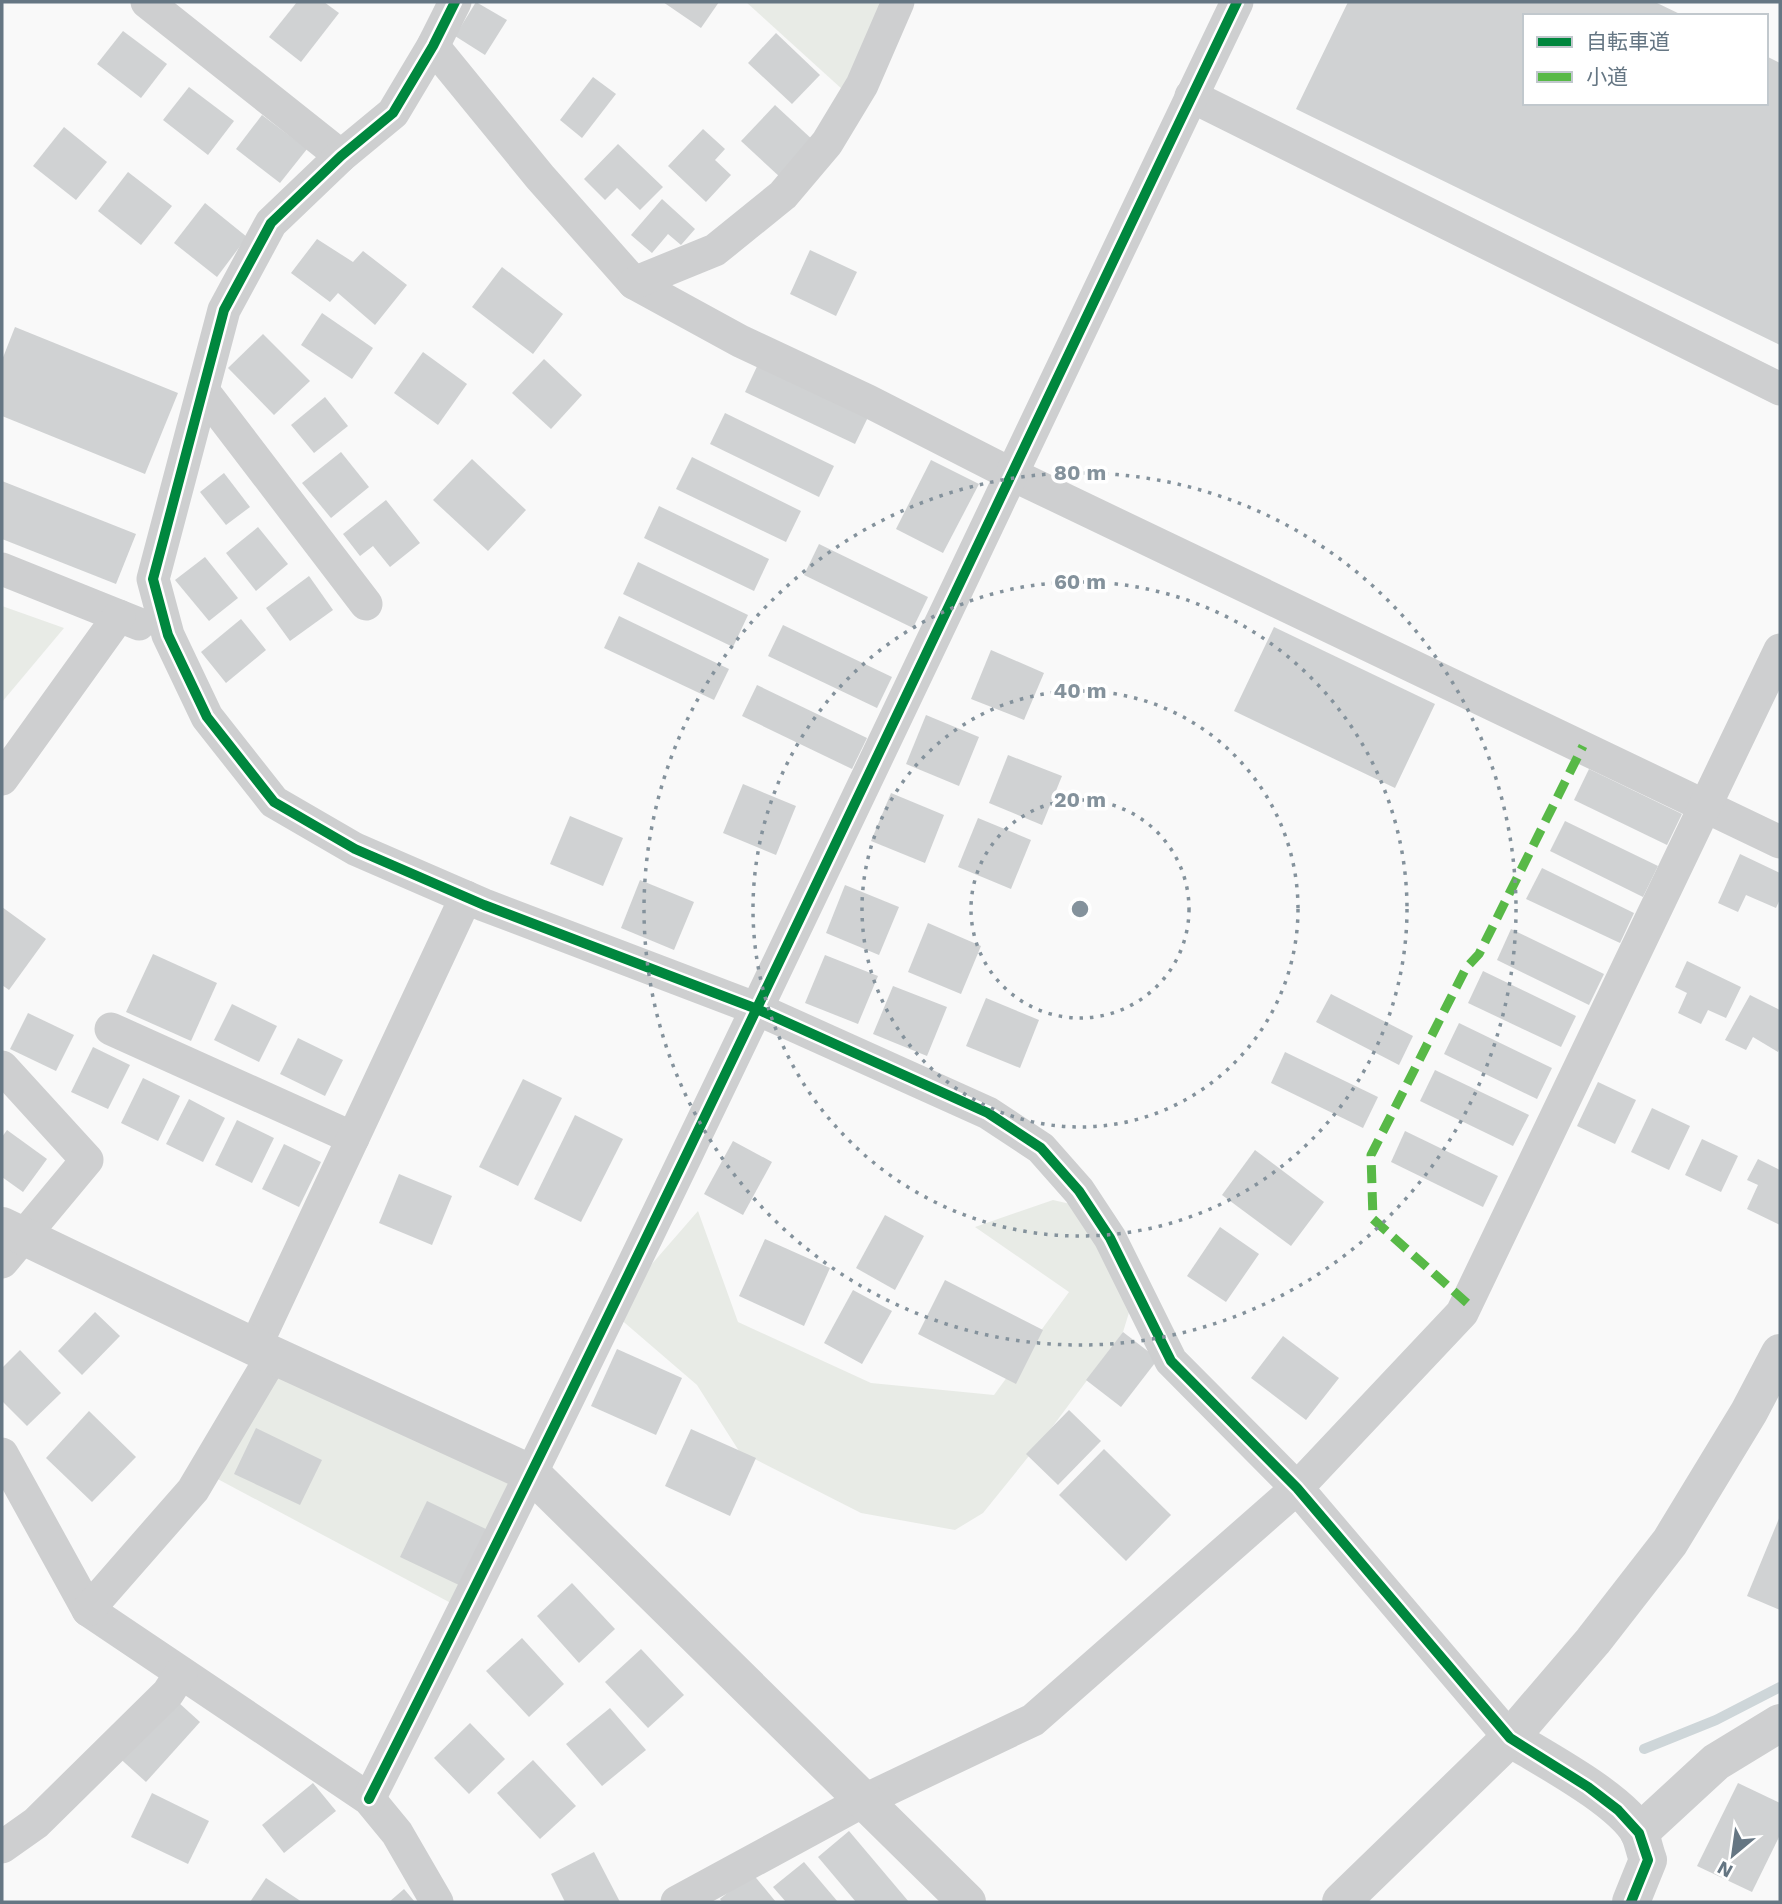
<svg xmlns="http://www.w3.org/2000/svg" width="1782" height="1904" viewBox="0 0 1782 1904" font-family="'Work Sans','Noto Sans JP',sans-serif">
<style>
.green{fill:#e8ebe6}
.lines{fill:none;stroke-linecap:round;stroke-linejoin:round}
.stream{stroke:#ced6d9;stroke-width:10}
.building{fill:#d0d2d3}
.minor{stroke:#cecfd0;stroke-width:33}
.tertiary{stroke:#cecfd0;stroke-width:38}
.quiet{stroke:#58b947;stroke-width:9;stroke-dasharray:18 9;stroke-linecap:butt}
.cycleway-casing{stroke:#fff;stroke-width:15}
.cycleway{stroke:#00873e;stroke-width:10}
.ring{fill:none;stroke:#84929c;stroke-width:3.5;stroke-dasharray:3.5 7}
.centre{fill:#84929c;stroke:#fff;stroke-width:3.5}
.ring-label{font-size:21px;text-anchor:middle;font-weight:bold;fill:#84929c;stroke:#fff;stroke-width:7;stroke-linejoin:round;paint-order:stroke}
</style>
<rect width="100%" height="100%" fill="#f9f9f9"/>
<g class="green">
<path d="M746,2H885L843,90Z"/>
<path d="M2,606L64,628L2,702Z"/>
<path d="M1053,1200L1092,1209L1136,1290L1123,1332L1050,1430L983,1513L955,1530L861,1513L739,1451L697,1385L611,1311L698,1211L738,1322L871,1383L994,1395L1069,1292L975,1227Z"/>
<path d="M278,1357L532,1474L464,1610L212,1476Z"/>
</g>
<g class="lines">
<path class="stream" d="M1644,1749L1716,1720L1780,1687"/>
</g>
<g class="building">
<path d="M297,2H324L339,13L301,62L269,37Z"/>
<path d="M476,2L507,20L485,55L455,36Z"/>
<path d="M663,2H719L701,28Z"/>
<path d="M1348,2H1655L1684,16H1525V103H1766V56L1780,63V345L1296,109Z"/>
<path d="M123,31L167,64L141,98L97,64Z"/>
<path d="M776,33L820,75L792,104L748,63Z"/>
<path d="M593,77L616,94L582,138L560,120Z"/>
<path d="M189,87L234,121L208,155L163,120Z"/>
<path d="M775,105L815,142L781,178L741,141Z"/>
<path d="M262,115L307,149L280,183L236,149Z"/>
<path d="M64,127L107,162L76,200L33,166Z"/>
<path d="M703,129L725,149L715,160L731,175L706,202L668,166Z"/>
<path d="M618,144L663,187L640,210L617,188L605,200L584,179Z"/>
<path d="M128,172L172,206L141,245L98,211Z"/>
<path d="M662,199L695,229L681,245L668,234L652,253L631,235Z"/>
<path d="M205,203L247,237L217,277L174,243Z"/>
<path d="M317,239L353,262L363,251L407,285L375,325L338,293L330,302L291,273Z"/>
<path d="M810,250L857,272L836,316L790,294Z"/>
<path d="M502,267L563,314L533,354L472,307Z"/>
<path d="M322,313L373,348L352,379L301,345Z"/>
<path d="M15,327L178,393L145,474L2,416V360Z"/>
<path d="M263,334L310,381L274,415L228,368Z"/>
<path d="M423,352L467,384L438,425L394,393Z"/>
<path d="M544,359L582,395L551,429L512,393Z"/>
<path d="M760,360L870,413L855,444L745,392Z"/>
<path d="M325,397L348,426L314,453L291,425Z"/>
<path d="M725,413L834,466L819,497L710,444Z"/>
<path d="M341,452L369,487L331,518L302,483Z"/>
<path d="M692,457L801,511L786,542L676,489Z"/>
<path d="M472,459L526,510L488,551L433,500Z"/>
<path d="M931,460L979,484L943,553L896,529Z"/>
<path d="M224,473L250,507L226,525L200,492Z"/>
<path d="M2,481L136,534L116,584L2,539Z"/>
<path d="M386,500L420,543L390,567L373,546L360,556L343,534Z"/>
<path d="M659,506L769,559L754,591L644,538Z"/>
<path d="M258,527L288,564L256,591L226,553Z"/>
<path d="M819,544L928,597L913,628L804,575Z"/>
<path d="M205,557L238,598L209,621L175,580Z"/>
<path d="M638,562L748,615L733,647L623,594Z"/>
<path d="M309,576L333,610L290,641L266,608Z"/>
<path d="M619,616L729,669L714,700L604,648Z"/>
<path d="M241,619L266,650L226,683L201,652Z"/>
<path d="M783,625L892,677L877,708L768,656Z"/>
<path d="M1274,627L1435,704L1395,788L1234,711Z"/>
<path d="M991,650L1044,673L1024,720L971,699Z"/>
<path d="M757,685L867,738L852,769L742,716Z"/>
<path d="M926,715L979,737L959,786L906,764Z"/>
<path d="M1008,755L1062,776L1042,825L989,803Z"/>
<path d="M1589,769L1682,814L1667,845L1574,800Z"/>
<path d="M743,784L796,806L776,855L723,833Z"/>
<path d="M891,793L944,815L925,863L871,841Z"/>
<path d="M570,816L623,838L603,886L550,864Z"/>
<path d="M978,818L1031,840L1011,889L958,867Z"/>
<path d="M1565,821L1658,866L1643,897L1550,851Z"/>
<path d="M1740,854L1780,873V899L1776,908L1746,895L1738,912L1718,903Z"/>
<path d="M1542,868L1634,913L1620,943L1526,899Z"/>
<path d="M640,880L694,902L674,950L621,928Z"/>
<path d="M845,885L899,907L879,955L826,933Z"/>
<path d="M2,907L46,939L9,990L2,985Z"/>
<path d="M928,923L981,946L961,994L908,972Z"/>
<path d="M1511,929L1604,974L1589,1005L1497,960Z"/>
<path d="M153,954L217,983L191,1041L126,1012Z"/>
<path d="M825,955L878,976L858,1024L805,1003Z"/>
<path d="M1687,961L1741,987L1726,1018L1708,1010L1701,1024L1678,1013L1687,993L1675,987Z"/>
<path d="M1483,971L1576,1016L1561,1047L1468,1003Z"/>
<path d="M893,986L947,1007L927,1056L873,1034Z"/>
<path d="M1331,994L1413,1036L1399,1065L1316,1022Z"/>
<path d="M1750,995L1780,1010V1046L1778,1052L1753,1037L1746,1050L1725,1040Z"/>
<path d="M986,998L1039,1020L1020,1068L966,1046Z"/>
<path d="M232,1004L277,1026L259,1062L214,1040Z"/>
<path d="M28,1013L74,1035L56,1071L10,1049Z"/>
<path d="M1459,1023L1552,1068L1537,1099L1444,1054Z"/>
<path d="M298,1038L343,1060L325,1096L280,1074Z"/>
<path d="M93,1047L130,1065L108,1109L71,1092Z"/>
<path d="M1285,1052L1378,1097L1363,1128L1271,1083Z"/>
<path d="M1435,1070L1529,1115L1513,1146L1420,1101Z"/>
<path d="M143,1078L180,1096L158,1141L121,1123Z"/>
<path d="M523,1079L562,1098L518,1186L479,1167Z"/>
<path d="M1598,1082L1636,1100L1615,1144L1577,1126Z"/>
<path d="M189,1099L225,1118L203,1162L166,1144Z"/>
<path d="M1652,1108L1690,1126L1669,1170L1631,1152Z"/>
<path d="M575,1115L623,1139L581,1222L534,1199Z"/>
<path d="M237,1120L274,1138L252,1183L215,1165Z"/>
<path d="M7,1130L47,1159L23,1192L2,1177V1137Z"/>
<path d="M1405,1131L1498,1176L1483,1207L1391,1162Z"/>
<path d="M1702,1139L1738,1156L1721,1192L1685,1175Z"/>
<path d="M733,1141L772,1162L743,1215L704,1194Z"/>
<path d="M284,1144L321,1162L299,1207L262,1189Z"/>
<path d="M1255,1150L1324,1202L1291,1246L1222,1195Z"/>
<path d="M1758,1159L1780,1170V1225L1747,1209L1758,1185L1747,1180Z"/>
<path d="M399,1174L452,1196L432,1245L379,1223Z"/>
<path d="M885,1215L924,1236L895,1290L856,1268Z"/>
<path d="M1220,1227L1259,1254L1226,1302L1187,1276Z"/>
<path d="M765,1239L830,1268L804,1326L739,1296Z"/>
<path d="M945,1280L1043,1330L1016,1384L918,1334Z"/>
<path d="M853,1290L892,1311L862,1364L824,1343Z"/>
<path d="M95,1312L120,1336L82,1375L58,1351Z"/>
<path d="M1123,1332L1158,1359L1121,1407L1086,1380Z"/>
<path d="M1283,1336L1339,1378L1306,1420L1251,1378Z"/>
<path d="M617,1349L682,1378L656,1435L591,1406Z"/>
<path d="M20,1350L61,1393L27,1426L2,1401V1368Z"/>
<path d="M1069,1410L1101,1441L1058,1485L1026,1454Z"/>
<path d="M89,1411L136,1457L92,1502L46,1458Z"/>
<path d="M256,1428L322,1460L300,1505L234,1474Z"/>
<path d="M691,1429L756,1458L730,1516L665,1486Z"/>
<path d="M1104,1449L1171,1515L1126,1561L1059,1495Z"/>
<path d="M427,1501L488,1530L461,1586L400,1557Z"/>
<path d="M1780,1516V1610L1747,1596Z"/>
<path d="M572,1583L615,1629L579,1663L537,1616Z"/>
<path d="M522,1638L564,1684L529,1717L486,1671Z"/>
<path d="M641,1649L684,1695L648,1728L605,1682Z"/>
<path d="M168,1693L200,1722L146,1782L114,1753Z"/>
<path d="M610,1708L646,1750L602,1786L566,1744Z"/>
<path d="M470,1723L505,1759L469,1794L434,1758Z"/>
<path d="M533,1760L576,1806L540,1839L497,1793Z"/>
<path d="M313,1783L336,1811L284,1853L262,1825Z"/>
<path d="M1738,1783L1780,1803V1835L1752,1892L1697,1866Z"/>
<path d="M152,1793L209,1821L188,1864L131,1837Z"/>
<path d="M849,1831L909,1902H856L818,1857Z"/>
<path d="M594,1852L620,1902H565L551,1874Z"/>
<path d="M804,1862L838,1902H786L773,1887Z"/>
<path d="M752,1873L776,1902H722L720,1899Z"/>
<path d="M266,1878L302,1902H250Z"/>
<path d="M404,1889L415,1902H389Z"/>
</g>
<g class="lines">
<g class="minor">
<path d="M147,2L341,156"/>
<path d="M455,2L433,46L393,113L341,156L271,223L224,310L153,579L168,635L207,717L274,802L355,849L484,905L757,1009L988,1113L1041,1148L1079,1191L1110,1238L1171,1361L1297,1488L1510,1738"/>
<path d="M433,46L540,177L634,283L740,341L868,401L1011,474L1780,842"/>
<path d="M1191,96L1780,389"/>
<path d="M634,283L715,250L783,195L827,143L862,85L898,2"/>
<path d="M204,392L366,604"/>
<path d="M2,569L139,624"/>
<path d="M2,779L119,616"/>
<path d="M111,1029L353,1138"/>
<path d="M2,1067L87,1160L2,1262"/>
<path d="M255,1347L466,897"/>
<path d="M2,1454L88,1610L369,1799L397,1833L437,1902"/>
<path d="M88,1610L193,1490L273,1355"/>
<path d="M369,1799C669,1205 949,602 1237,2"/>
<path d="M2,1847L36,1823L168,1693L181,1673"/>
<path d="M677,1902L865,1800L1033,1720L1297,1488L1462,1313L1780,650"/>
</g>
<g class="tertiary">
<path d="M2,1226L255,1347L532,1474L967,1902"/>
<path d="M1510,1738C1544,1759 1622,1800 1640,1834C1643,1842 1645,1852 1648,1860L1631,1902"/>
<path d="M1639,1833L1716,1762L1780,1723"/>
<path d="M1341,1902L1510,1738L1593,1641L1670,1542L1749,1412L1780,1353"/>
</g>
<path class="quiet" d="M1467,1303L1373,1219L1371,1155L1466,968L1479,954L1583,746"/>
<defs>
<g id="cycleway">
<path d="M455,2L433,46L393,113L341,156L271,223L224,310L153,579L168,635L207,717L274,802L355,849L484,905L757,1009L988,1113L1041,1148L1079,1191L1110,1238L1171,1361L1297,1488L1510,1738L1588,1787L1618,1810L1639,1833L1648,1860L1631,1902"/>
<path d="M369,1799C669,1205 949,602 1237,2"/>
</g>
</defs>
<use href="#cycleway" class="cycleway-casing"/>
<use href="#cycleway" class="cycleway"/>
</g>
<g class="ring">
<circle cx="1080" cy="909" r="109"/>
<circle cx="1080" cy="909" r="218"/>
<circle cx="1080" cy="909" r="327"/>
<circle cx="1080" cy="909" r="436"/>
</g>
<circle cx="1080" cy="909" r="10" class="centre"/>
<g class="ring-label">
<text x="1080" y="480">80 m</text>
<text x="1080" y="589">60 m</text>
<text x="1080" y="698">40 m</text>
<text x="1080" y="807">20 m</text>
</g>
<rect width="1782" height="1904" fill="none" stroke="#657683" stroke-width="7"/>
<rect x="1523" y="14" width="245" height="91" fill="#ffffff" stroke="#c1c8cd" stroke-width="2"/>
<rect x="1537" y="37" width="35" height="10" fill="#00873e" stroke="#c1c8cd" stroke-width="2"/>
<text x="1586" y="49" font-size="21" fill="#657683">自転車道</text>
<rect x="1537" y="72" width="35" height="10" fill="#58b947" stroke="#c1c8cd" stroke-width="2"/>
<text x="1586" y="84" font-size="21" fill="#657683">小道</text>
<g transform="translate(1733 1855) rotate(209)" stroke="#ffffff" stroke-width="5" paint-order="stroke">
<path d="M0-5L12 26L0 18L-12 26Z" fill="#657683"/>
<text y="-10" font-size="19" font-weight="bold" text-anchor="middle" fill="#657683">N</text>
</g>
</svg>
